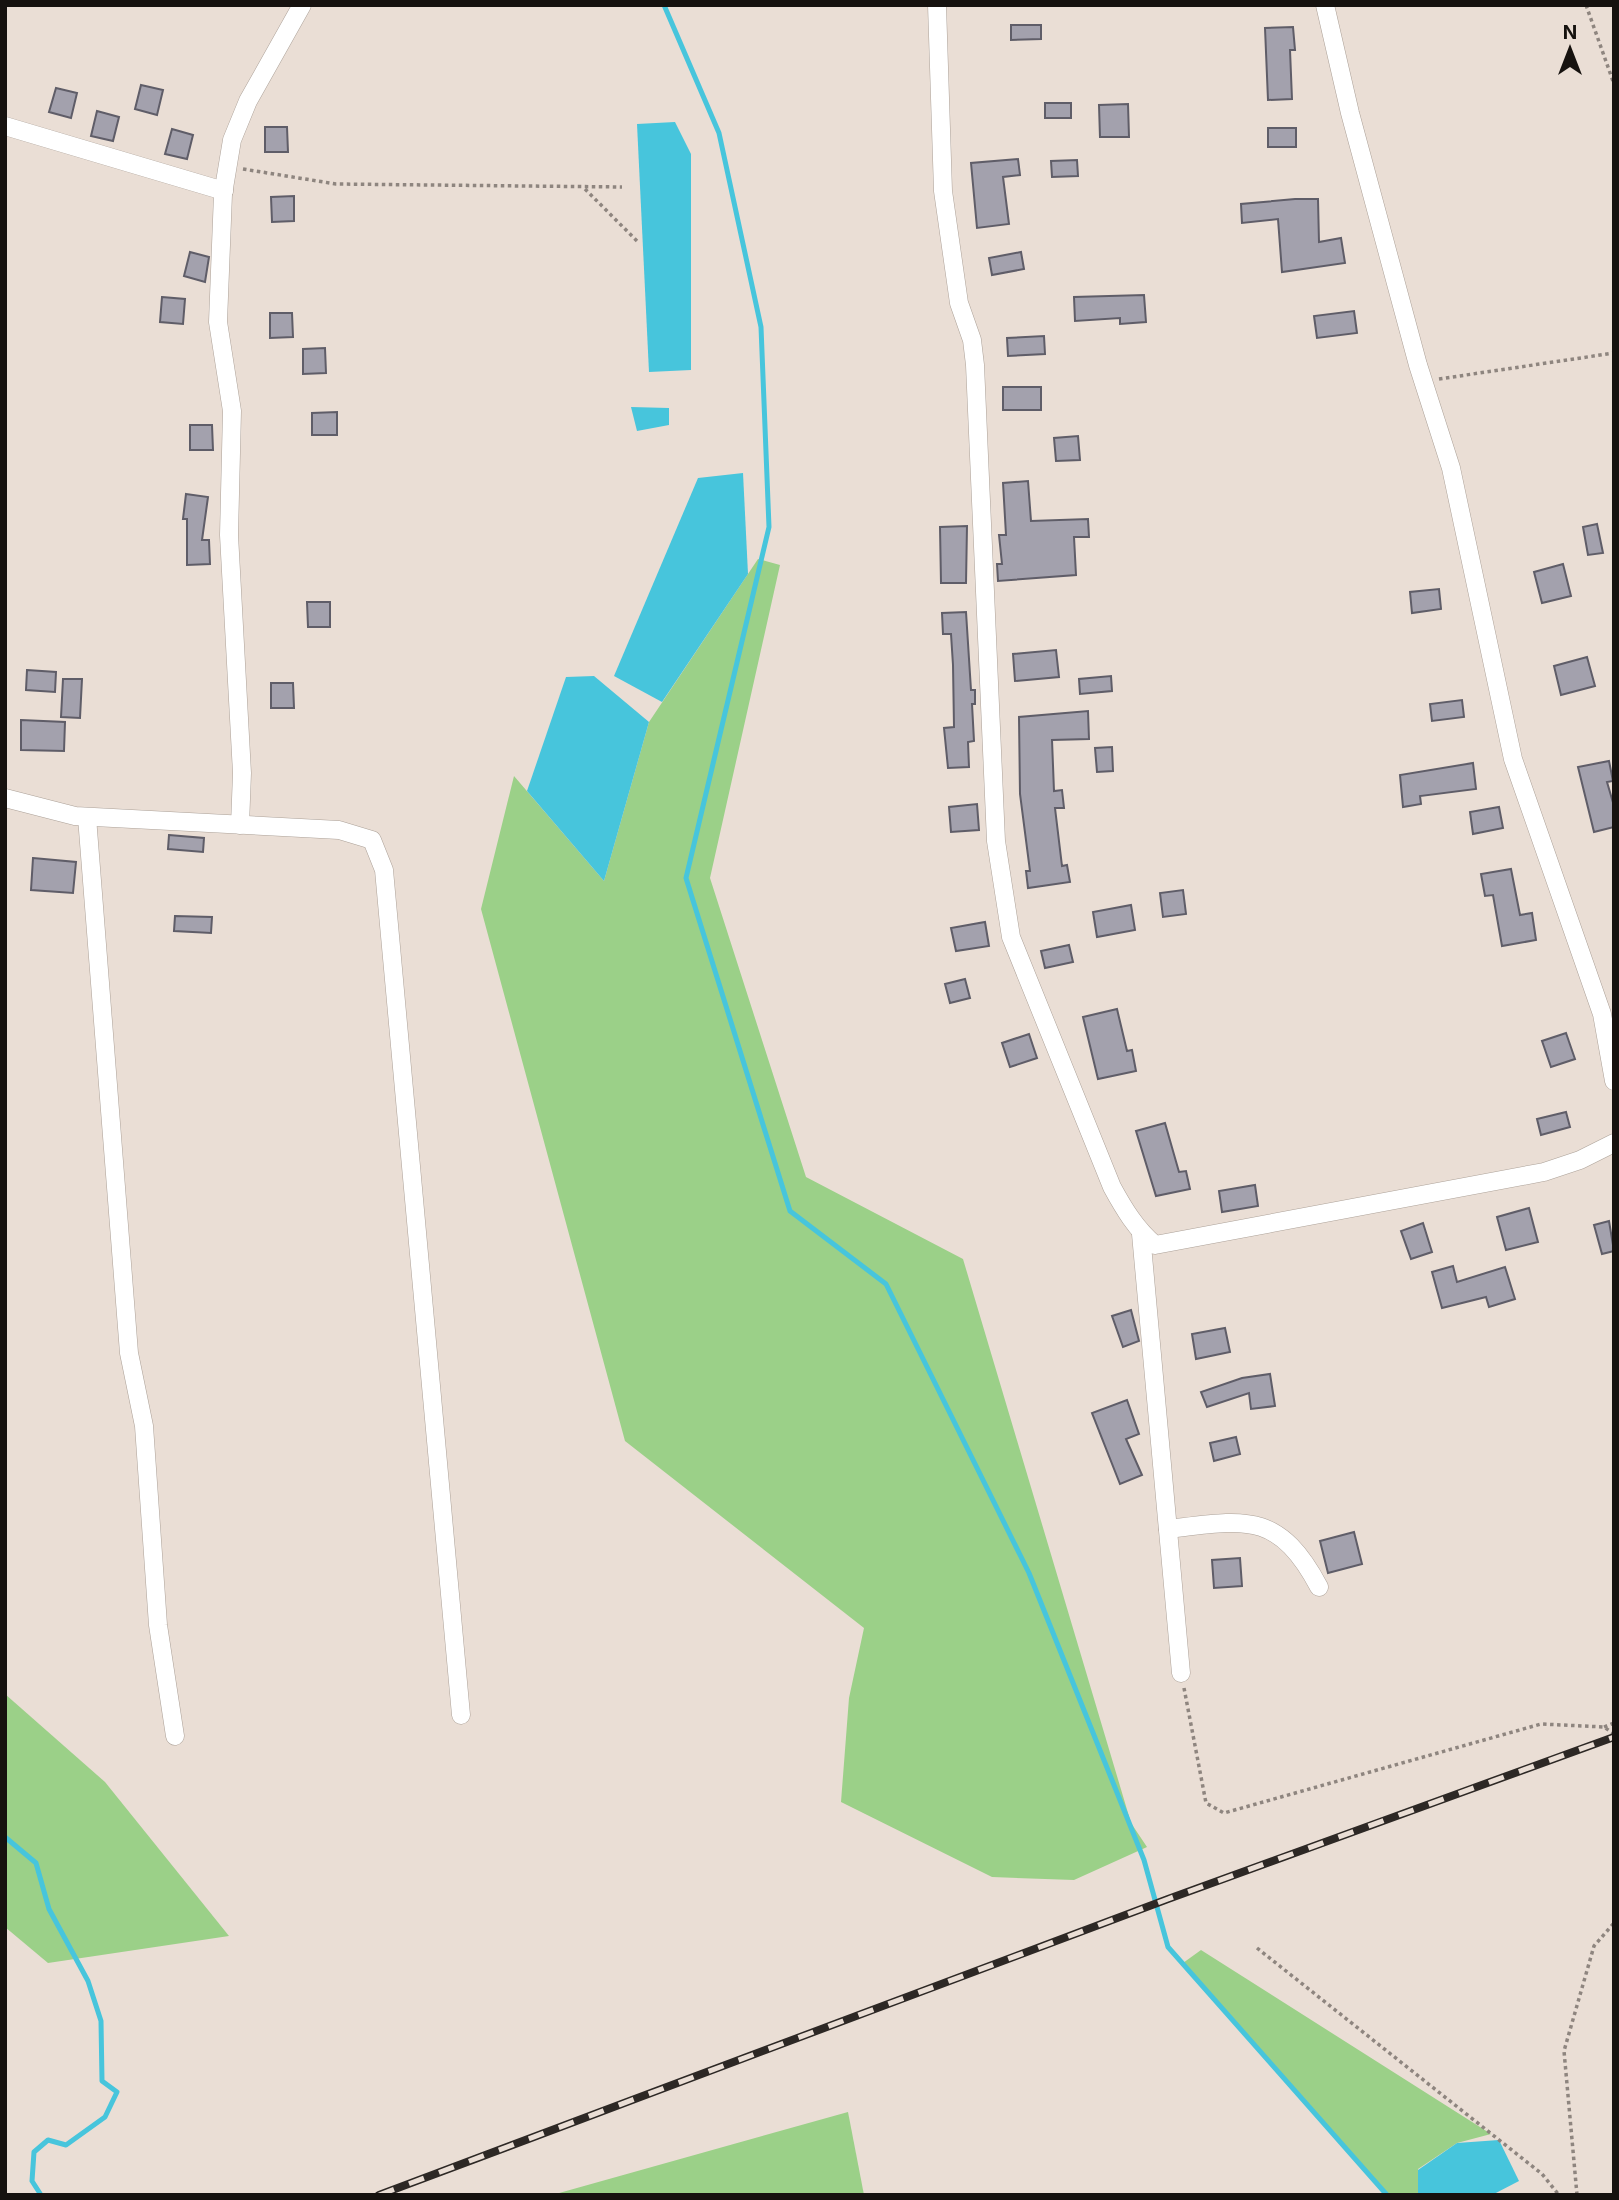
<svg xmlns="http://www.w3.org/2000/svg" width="1619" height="2200" viewBox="0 0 1619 2200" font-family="Inter,sans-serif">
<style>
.green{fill:#9bd088}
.water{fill:#47c5dc}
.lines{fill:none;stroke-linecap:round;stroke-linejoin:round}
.stream{stroke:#47c5dc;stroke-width:5}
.building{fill:#a3a1ad;stroke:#5f5d68;stroke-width:2}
.street-casing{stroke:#aca198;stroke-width:19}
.path{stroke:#8e857f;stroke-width:3.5;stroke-dasharray:3.5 3.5;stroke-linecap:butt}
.street{stroke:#fff;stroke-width:18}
.rail-casing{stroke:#2d2825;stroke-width:8}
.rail{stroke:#eaded5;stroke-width:5;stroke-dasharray:16;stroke-linecap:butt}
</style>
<rect width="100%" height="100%" fill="#eaded5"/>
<g class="green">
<path d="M758,559L780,565L710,878L806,1177L963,1259L1131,1823L1147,1847L1074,1880L992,1877L841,1802L849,1698L864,1628L625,1441L481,909L514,776L604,881L649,722Z"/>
<path d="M5,1694L105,1782L229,1936L48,1963L5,1927Z"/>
<path d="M1201,1950L1491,2134L1457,2143L1418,2169V2195H1389L1183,1963Z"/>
<path d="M848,2112L864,2195H552Z"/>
</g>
<g class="water">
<path d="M675,122L691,154V370L649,372L637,124Z"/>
<path d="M631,407L669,408V425L637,431Z"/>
<path d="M743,473L748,574L662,702L614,676L698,478Z"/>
<path d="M594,676L649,722L604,881L527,791L566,677Z"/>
<path d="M1499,2140L1519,2181L1492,2195H1418V2170L1457,2143Z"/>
</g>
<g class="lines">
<g class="stream">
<path d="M664,5L719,133L761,327L769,527L686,878L790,1211L886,1284L1029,1573L1144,1860L1168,1947L1387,2195"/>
<path d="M5,1837L36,1863L49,1909L88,1981L101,2021L102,2081L117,2092L105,2117L66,2145L48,2140L34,2152L32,2181L41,2195"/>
</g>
</g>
<g class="building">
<path d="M1011,25H1041V39L1011,40Z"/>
<path d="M1293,27L1295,50H1290L1292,99L1268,100L1265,28Z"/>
<path d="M141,85L163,90L157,115L135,109Z"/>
<path d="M56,88L77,93L71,118L49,112Z"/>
<rect x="1045" y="103" width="26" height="15"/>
<path d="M1128,104L1129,137H1100L1099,105Z"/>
<path d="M97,111L119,117L113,141L91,136Z"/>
<path d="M265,127H287L288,152H265Z"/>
<rect x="1268" y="128" width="28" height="19"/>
<path d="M172,129L193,135L187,159L165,154Z"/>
<path d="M1018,159L1020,175L1003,177L1009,224L977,228L971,163Z"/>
<path d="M1077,160L1078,176L1052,177L1051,161Z"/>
<path d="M294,196V221L272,222L271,197Z"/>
<path d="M1295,199H1318L1319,242L1341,238L1345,263L1282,272L1278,219L1242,223L1241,204Z"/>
<path d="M190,252L209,257L205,282L184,276Z"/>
<path d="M1021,252L1024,269L992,275L989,258Z"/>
<path d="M1144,295L1146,322L1120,324V318L1075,321L1074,297Z"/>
<path d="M162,297L185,299L183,324L160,322Z"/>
<path d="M1354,311L1357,333L1317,338L1314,316Z"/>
<path d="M270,313H292L293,337L270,338Z"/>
<path d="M1044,336L1045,354L1008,356L1007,338Z"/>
<path d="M325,348L326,373L303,374V349Z"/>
<rect x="1003" y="387" width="38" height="23"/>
<path d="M337,412V435H312V413Z"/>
<path d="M190,425H212L213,450H190Z"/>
<path d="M1078,436L1080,460L1056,461L1054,438Z"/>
<path d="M1028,481L1031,521L1088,519L1089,537H1074L1076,575L998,581L997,564H1002L999,535H1006L1003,483Z"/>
<path d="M186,494L208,497L202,540H209L210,564L187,565V519H183Z"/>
<path d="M1597,524L1603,553L1588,555L1583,527Z"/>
<path d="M967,526L966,583H941L940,527Z"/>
<path d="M1563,564L1571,596L1542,603L1534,572Z"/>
<path d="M1439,589L1441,609L1412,613L1410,592Z"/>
<path d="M307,602H330V627H308Z"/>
<path d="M966,612L971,690H975V704H972L974,741L968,742L969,767L948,768L944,728L954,727L953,665L951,634H943L942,613Z"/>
<path d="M1056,650L1059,677L1015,681L1013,654Z"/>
<path d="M1587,657L1595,686L1561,695L1554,666Z"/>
<path d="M27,670L56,672L55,692L26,690Z"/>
<path d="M1111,676L1112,691L1080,694L1079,679Z"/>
<path d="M63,679H82L80,718L61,717Z"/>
<path d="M271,683H293L294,708H271Z"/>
<path d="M1462,700L1464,717L1432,721L1430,704Z"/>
<path d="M1088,711L1089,739L1052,740L1054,791L1062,790L1064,808H1055L1062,866L1067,865L1070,882L1028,888L1026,871H1030L1020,794L1019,717Z"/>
<path d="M21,720L65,722L64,751L21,750Z"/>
<path d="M1112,747L1113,771L1097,772L1095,748Z"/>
<path d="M1609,761L1613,781L1607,782L1614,806V827L1594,832L1578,767Z"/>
<path d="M1473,763L1476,789L1420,796L1421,804L1403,807L1400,775Z"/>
<path d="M977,804L979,830L951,832L949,807Z"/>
<path d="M1499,807L1503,828L1473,834L1470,812Z"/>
<path d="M169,835L204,838L203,852L168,849Z"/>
<path d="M33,858L76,862L73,893L31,890Z"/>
<path d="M1511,869L1520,915L1532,913L1536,940L1502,946L1493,895L1485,896L1481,874Z"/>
<path d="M1183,890L1186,914L1163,917L1160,893Z"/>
<path d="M1131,905L1135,930L1097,937L1093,912Z"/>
<path d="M175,916L212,917L211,933L174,931Z"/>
<path d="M985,922L989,946L956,951L951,928Z"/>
<path d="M1069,945L1073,962L1045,968L1041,951Z"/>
<path d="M965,979L970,998L950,1003L945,984Z"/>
<path d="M1117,1009L1127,1051L1132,1050L1136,1071L1098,1079L1083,1017Z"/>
<path d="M1566,1033L1575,1059L1551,1067L1542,1041Z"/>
<path d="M1029,1034L1037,1058L1010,1067L1002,1043Z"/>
<path d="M1566,1112L1570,1127L1541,1135L1537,1119Z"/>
<path d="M1165,1123L1179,1172L1186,1171L1190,1189L1156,1196L1136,1131Z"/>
<path d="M1255,1185L1258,1206L1222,1212L1219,1191Z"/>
<path d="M1529,1208L1538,1242L1506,1250L1497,1217Z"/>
<path d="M1609,1221L1614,1251L1602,1254L1594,1225Z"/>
<path d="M1423,1223L1432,1252L1411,1259L1401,1231Z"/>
<path d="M1453,1266L1457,1282L1505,1267L1515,1299L1489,1307L1486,1297L1442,1308L1432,1272Z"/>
<path d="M1131,1310L1139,1341L1123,1347L1112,1316Z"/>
<path d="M1225,1328L1230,1352L1196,1359L1192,1334Z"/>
<path d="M1270,1374L1275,1406L1251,1409L1249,1393L1207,1407L1201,1392L1242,1378Z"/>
<path d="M1127,1400L1139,1434L1126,1439L1142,1475L1120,1484L1092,1413Z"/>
<path d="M1236,1437L1240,1454L1214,1461L1210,1443Z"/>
<path d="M1354,1532L1362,1564L1328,1573L1320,1541Z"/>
<path d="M1240,1558L1242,1586L1214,1588L1212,1560Z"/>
</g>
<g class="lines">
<defs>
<g id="street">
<path d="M937,5L943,191L959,303L972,340L975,365L996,841L1011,937L1112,1187C1124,1209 1136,1229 1155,1245L1544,1172L1580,1160L1614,1143"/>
<path d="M1325,5L1350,113L1418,365L1451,468L1513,759L1602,1014L1614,1081"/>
<path d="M5,126L224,191"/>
<path d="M5,798L75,816L339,830L372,840L384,870L461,1715"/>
<path d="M87,817L129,1353L144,1426L158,1625L175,1736"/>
<path d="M240,825L242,773L229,535L232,411L218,322L223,194L232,140L248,101L302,5"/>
<path d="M1141,1234L1181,1673"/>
<path d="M1168,1529C1244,1520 1278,1510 1319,1587"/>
</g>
</defs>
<use href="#street" class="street-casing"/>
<g class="path">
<path d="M1586,5L1614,84"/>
<path d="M243,169L336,184L622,187"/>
<path d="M585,189L637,241"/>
<path d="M1439,379L1614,353"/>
<path d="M1184,1688L1206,1803L1224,1813L1541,1724L1604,1727L1614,1734"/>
<path d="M1604,1727L1614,1723"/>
<path d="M1257,1948L1542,2174L1559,2195"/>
<path d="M1577,2195L1564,2051L1594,1946L1614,1923"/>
</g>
<use href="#street" class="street"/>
<defs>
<path id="rail" d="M379,2195L1168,1899L1614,1737"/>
</defs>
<use href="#rail" class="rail-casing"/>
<use href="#rail" class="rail"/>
</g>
<rect width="1619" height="2200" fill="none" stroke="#16120f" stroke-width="14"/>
<g transform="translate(1570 49)" stroke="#eaded5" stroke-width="5" paint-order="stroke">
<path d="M0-5L12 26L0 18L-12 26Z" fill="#16120f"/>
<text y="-10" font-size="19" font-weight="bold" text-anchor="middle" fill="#16120f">N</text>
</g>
</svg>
